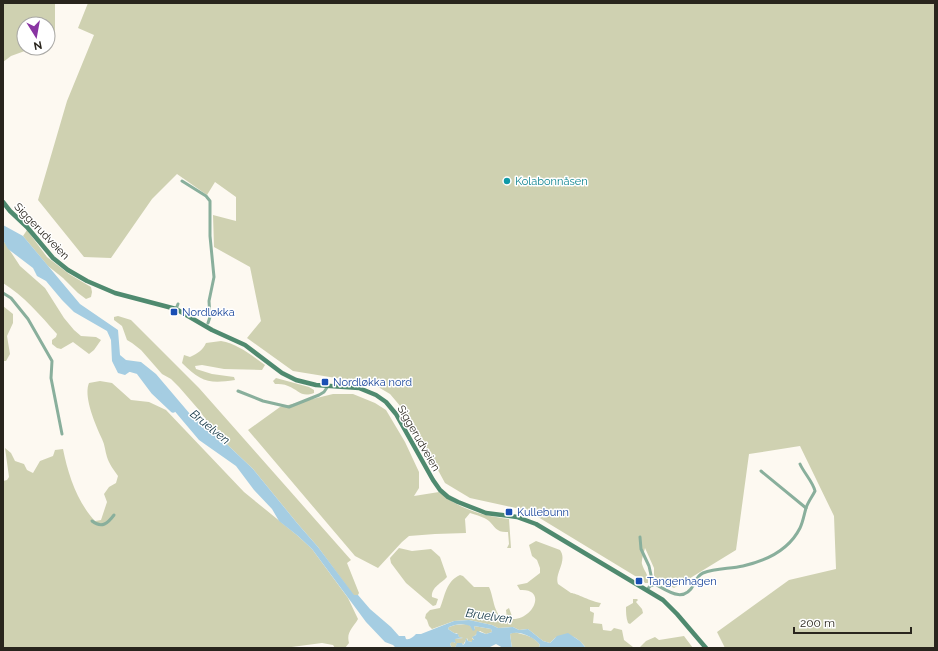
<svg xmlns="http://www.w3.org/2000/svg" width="938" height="651" viewBox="0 0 938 651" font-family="Raleway,sans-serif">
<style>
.green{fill:#cfd1b1}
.water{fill:#a5cde2}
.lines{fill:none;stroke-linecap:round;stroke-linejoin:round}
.river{stroke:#a5cde2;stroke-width:7}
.minor{stroke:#89af9c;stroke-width:3}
.secondary{stroke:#4f8a6f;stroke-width:4.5}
.culture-dot{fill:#0f9aa8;stroke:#fff;stroke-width:1.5}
.transit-dot{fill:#1a4fb4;stroke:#fff;stroke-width:1.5}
.labels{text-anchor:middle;stroke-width:3;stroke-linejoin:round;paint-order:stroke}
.culture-label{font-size:11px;fill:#0d838f;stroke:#fff;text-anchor:start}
.street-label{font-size:11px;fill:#29251d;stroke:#fff}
.transit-label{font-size:11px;fill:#164399;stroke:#fff;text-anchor:start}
.water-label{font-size:12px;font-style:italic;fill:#0d3140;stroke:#fff}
</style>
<rect width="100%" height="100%" fill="#fdf9f1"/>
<g class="green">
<path d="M3,3H55V40L48,43V24H24V48H33L11,56L3,62Z"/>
<path d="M88,3H935V648H725L717,632L789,580L836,569L834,516L800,446L749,454L736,550L674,588L659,580L654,576V568L645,548C644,553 641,560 642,564C644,571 649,575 648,583H645L641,578L640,579L538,517L539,513L470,498L445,483L419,435L401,407L390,394L368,381L336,378L293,371L247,338L261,321L250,267L214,247L213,215L236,221V197L215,182L207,195L177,174L152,199L111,258L84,257L38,200L67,101L94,35L78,28Z"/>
<path d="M27,230L47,257L69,274L91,287L92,292L91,297L86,299L78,293L63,278L48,266L23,236Z"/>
<path d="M3,240L20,266L45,288L64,318L74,330L81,336L96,337L101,340L94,350L89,354L73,342L61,349L57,348L52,344V340L56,337L57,334C40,315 24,296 3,283Z"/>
<path d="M3,306L13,314V323L7,336L10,354L6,361H3L4,348Z"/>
<path d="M118,316L131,320L199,388L351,560L347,563L359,593L358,595L354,596L318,547L297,523L253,469L216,434L199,410L179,387L171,379L162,374L141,350L132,343L127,340L122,326L114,320V317Z"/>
<path d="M221,341C238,344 251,355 265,365L262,370L224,369L202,365L195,366L196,369L212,374L234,377L235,380C209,384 201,382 182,363L184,355L190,357C197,354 203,350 206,343Z"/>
<path d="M276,378L309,387L314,390V393C301,398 299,390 288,386C284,384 279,384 275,384L273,381Z"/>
<path d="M100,381L112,383L131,400L149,402L166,410L244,492L298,536L312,549L348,598L358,619C353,628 346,632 349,643L345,648H335L333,645L322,643L284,648H3V481L7,480L9,477L5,448L11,453L15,461L24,464L27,470L33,473L40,461L53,456L55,450L63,449C68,474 77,502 95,521L101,520L107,502L104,494L109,487L116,483L118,476C114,470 109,464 107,457C105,451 105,445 102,439C96,426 83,397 89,383Z"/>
<path d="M333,394H353L375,403L386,410L405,442L419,472V488L414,496L439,492C459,509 483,516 509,519L511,548H507L509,544L508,532C497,533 495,527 489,521C484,517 476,515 470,513L465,519L466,533L435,534L409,536L402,542L378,568L355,556L248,430L280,407Z"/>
<path d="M536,541L560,550C568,561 554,574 558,584L571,593C576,593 592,602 601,603L599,607H590V611L594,613L593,623L602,624L603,630L611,631L614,628L622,630L624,640L633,647H640L646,641L655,637L659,640L684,636L693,648H586C580,639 569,631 557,637C554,638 552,641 550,643L543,641L528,629L519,630L513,627L498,628L492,625L469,620L454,621L432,629L429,626L427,620L425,618L426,614L430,610L440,608C445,596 446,581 460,575L463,576L474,587H489C494,597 493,613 504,620L507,619L506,610L509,608L513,619C534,619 547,588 520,590L517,585L527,583L540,573V568L537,560L532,556L529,545Z"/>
<path d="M399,548L412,551L431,549L440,557L447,577C442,583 431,587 432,597L438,599L436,605L433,606L406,583L391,563L390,558Z"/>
<path d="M633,599H637L638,600L636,602L642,609L643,613L630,624L628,623C626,618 626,612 626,607L633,603Z"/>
<path d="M466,624L469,625L475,630L474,626L491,629L492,632L486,634L480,631L472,638L474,640H472V642L468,641L467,638L463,645L462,643L457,644L455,648H452L450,644L452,641L455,643V639L463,638L459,637L457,633H454L448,629L449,627L455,625Z"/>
<path d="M514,632C524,635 533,635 540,645L539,647L512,648L510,634Z"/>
</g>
<path class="water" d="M3,225L23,236L80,304L118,330L120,355L126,360L141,362L156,374L190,414L216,434L253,469L297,523L318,547L354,595H358L370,609L391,627L399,636H405L406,639C410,640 413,637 416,634H421L454,621L469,620L492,625L498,628L513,627L519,630L528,629L543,641L550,643L557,636L568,633L580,641L586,648H531L539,647L540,645C534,637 519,630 510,634L512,648H503L496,644L488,648H455L457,643H462L463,645L465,643L466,638L468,641L472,642V640H474L472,637L476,635L477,631L486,634L492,632L491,629L474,626L475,630L473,631L470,626C464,623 455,624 449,627L448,629L454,633L458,634L459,637L463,638L455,639V640L456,643L452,642L450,644L452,648H396L393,645L385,642L366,622L312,549L298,536L279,521L272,509L254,490L236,466L199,440L150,382L135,368L125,375L118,373L112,361L111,340L107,331L74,312L62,300L46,281L37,276L33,268L8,249L3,240Z"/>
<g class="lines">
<path class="river" d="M125,367L139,371L154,391L173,409"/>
<g class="minor">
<path d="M182,181L206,196L210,201V236L214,277L209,301L210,317L208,323"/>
<path d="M3,293L11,298L28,319L52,361L51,378L62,434"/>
<path d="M176,309L178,304"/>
<path d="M238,391L263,401L289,407L319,395L324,392L328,386"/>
<path d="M761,471L806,508"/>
<path d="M92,521C102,529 108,523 114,515"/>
<path d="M640,537L641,549L649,566L653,584"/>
<path d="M647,590L650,586L655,584C668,591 684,604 694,584C696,580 698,575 703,573C716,568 730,569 743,566C765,561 789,550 800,528C803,522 804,515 806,508C808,502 812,497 815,491C813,482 804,473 800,464"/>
</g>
<path class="secondary" d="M3,202L10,211L27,227L53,258L68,270L87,281L115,293L176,309L212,330L245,345L282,373L296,380L316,385L359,388L376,395L386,402L396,414L433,480L440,490L448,497L458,502L486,513L517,517L536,524L663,600L677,614L706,648"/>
</g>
<circle class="culture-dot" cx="507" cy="181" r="4"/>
<g class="transit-dot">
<rect x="170" y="308" width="8" height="8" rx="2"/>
<rect x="321" y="378" width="8" height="8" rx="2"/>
<rect x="505" y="508" width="8" height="8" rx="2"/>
<rect x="635" y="577" width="8" height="8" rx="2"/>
</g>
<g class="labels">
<g class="culture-label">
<text x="515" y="185">Kolabonnåsen</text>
</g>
<g class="street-label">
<text transform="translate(42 231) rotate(46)" y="4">Siggerudveien</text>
<text transform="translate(419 438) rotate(60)" y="4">Siggerudveien</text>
</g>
<g class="transit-label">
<text x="182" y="316">Nordløkka</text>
<text x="333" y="386">Nordløkka nord</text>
<text x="517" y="516">Kullebunn</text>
<text x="647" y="585">Tangenhagen</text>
</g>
<g class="water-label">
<text transform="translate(210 427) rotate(39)" y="4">Bruelven</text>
<text transform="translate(489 616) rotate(8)" y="4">Bruelven</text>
</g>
</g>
<rect width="938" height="651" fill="none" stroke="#29251d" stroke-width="8"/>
<g transform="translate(36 36) rotate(169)"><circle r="19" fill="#ffffff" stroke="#a9a8a5"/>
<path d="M0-3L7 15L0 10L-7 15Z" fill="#8934a2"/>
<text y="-6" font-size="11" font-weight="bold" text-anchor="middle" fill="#29251d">N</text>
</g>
<path d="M794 627v6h117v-6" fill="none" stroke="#29251d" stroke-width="2"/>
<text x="800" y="627" font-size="12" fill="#29251d" stroke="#ffffff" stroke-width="3" paint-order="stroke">200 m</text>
</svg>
